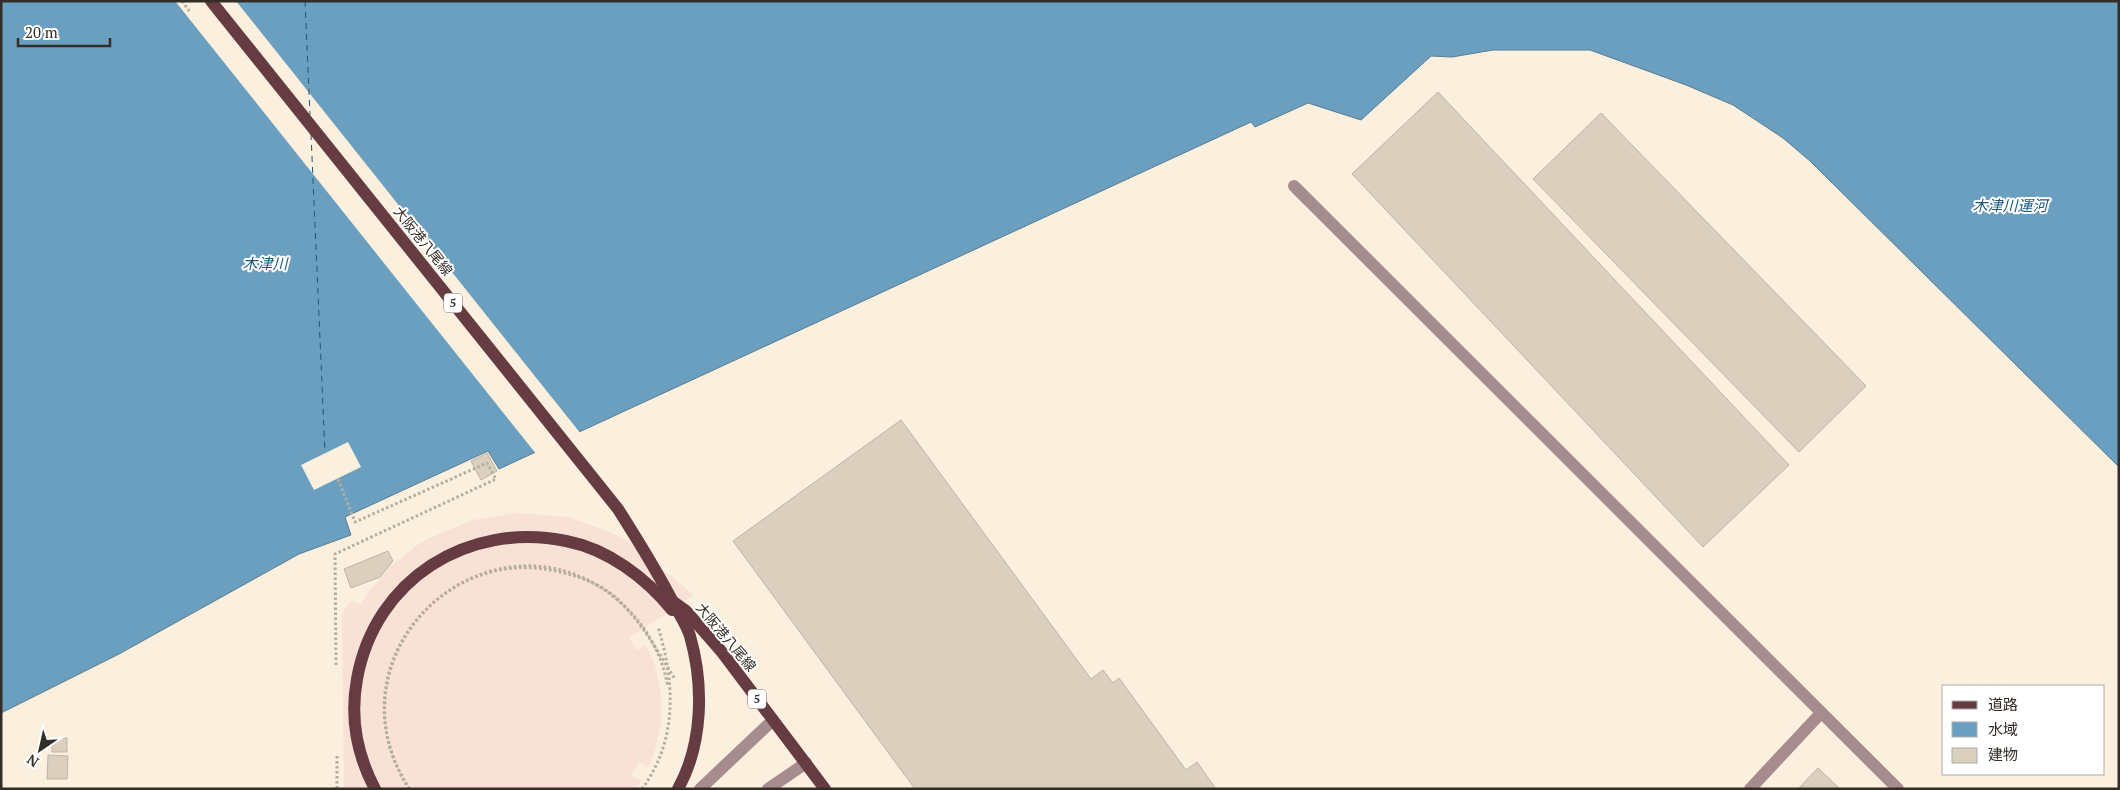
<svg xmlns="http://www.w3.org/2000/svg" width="2120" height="790" viewBox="0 0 2120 790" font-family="'PT Serif','Noto Sans JP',serif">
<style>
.industrial{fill:#f8e2d5}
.water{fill:#6b9fc0;stroke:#5a7d92}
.pier{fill:#fbefdd}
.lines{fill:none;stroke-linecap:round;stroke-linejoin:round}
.ferry{stroke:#1b597b;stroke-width:1;stroke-dasharray:6 5;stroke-linecap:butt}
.building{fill:#dbcfbe;stroke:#bfb4a3}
.path{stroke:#b7ad9f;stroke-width:3;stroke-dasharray:2.5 2.5;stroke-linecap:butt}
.minor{stroke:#a78c8f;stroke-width:12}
.major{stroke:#673b42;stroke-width:12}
.path-bridge{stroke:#b7ad9f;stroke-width:3;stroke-dasharray:2.5 2.5;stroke-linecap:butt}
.major-bridge{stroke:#673b42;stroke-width:12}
.labels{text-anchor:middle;stroke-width:4;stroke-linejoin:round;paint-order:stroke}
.shield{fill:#fff;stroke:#706c68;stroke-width:1}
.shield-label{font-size:12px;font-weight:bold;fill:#322d27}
.street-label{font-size:14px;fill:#322d27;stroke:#fff}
.water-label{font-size:15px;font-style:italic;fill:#1b597b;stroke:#fff}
</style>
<rect width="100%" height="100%" fill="#fbefdd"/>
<path class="industrial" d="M517,513L568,517L610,532L627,541L694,595L629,638L637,650L646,645L655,665L661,694V724L654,753L648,768L639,762L631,775L641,781L635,789H344L342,613L352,600L360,605L370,590L391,566L416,546L429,538L473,520Z"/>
<path class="water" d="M1,1H2119V467L1810,161L1783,138L1733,105L1686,85L1590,50H1493L1452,57L1431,56L1361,120L1308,103L1255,127L1251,122L499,469L488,451L345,517L351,535L299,554L119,654L1,713Z"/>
<g class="pier">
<path d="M175,1H236L581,434L537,455Z"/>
<path d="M348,442L361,467L314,490L301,465Z"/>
</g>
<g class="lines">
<g class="ferry">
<path d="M305,1L310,115"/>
<path d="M311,134L325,453"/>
</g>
</g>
<g class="building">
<path d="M1438,92L1789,465L1703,547L1352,174Z"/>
<path d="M1601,113L1866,386L1799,452L1533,179Z"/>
<path d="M901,420L1091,679L1103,670L1113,683L1119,678L1186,770L1197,762L1216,789H915L733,541Z"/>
<path d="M487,453L497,471L481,480L471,461Z"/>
<path d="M388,551L393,561L380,577L351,588L344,569Z"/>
<path d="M67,738V752H52V739Z"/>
<path d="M48,755L68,756L67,779H47Z"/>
<path d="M1818,768L1840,789H1798Z"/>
</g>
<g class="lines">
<g class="path">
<path d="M336,665L335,554L496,479L487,463L355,522L338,479"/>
<path d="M337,756V789"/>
<path d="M410,789C336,682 435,541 560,572C577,576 594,582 609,592C638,615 656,649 675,679"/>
</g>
<g class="minor">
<path d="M1294,186L1898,789"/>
<path d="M700,789L773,720"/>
<path d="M768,789L806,763"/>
<path d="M1750,789L1821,713"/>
</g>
<path class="major" d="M672,601L686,611L721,651L825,789"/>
<g class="path-bridge">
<path d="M182,1L190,12"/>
<path d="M409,789C317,642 502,495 621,603C646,625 662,654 668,687"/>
<path d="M642,789C678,740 675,682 658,627"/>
</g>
<g class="major-bridge">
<path d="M211,1L618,509C639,542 659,574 676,608C681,617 687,626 690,636C704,685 703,744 678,789"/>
<path d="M375,789C357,755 350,717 357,679C375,579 468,521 566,541C608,549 646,578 672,610"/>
</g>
</g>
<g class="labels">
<g class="shield">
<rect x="444" y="293.5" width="18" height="19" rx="4"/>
<rect x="748" y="689.5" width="18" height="19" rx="4"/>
</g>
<g class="shield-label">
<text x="453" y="307">5</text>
<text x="757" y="703">5</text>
</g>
<g class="street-label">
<text transform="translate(423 241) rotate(51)" y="5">大阪港八尾線</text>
<text transform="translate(726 637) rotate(50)" y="5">大阪港八尾線</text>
</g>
<g class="water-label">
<text x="2010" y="211">木津川運河</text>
<text x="265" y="269">木津川</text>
</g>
</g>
<rect width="2120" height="790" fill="none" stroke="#322d27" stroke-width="5"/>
<rect x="1942" y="685" width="162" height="90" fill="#ffffff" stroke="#adaba9"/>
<rect x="1952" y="701" width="25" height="8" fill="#673b42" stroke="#adaba9"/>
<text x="1988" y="710" font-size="15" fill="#322d27">道路</text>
<rect x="1952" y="722" width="25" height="15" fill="#6b9fc0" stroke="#adaba9"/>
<text x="1988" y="735" font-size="15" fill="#322d27">水域</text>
<rect x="1952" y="748" width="25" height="15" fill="#dbcfbe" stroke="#adaba9"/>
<text x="1988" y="760" font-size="15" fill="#322d27">建物</text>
<g transform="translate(40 750) rotate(214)" stroke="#ffffff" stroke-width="4" paint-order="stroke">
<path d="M0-4L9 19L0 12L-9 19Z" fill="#322d27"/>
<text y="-8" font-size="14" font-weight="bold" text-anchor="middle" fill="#322d27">N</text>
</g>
<path d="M18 38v8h92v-8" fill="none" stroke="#322d27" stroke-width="2.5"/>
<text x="25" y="38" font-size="15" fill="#322d27" stroke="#ffffff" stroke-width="4" paint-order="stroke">20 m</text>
</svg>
